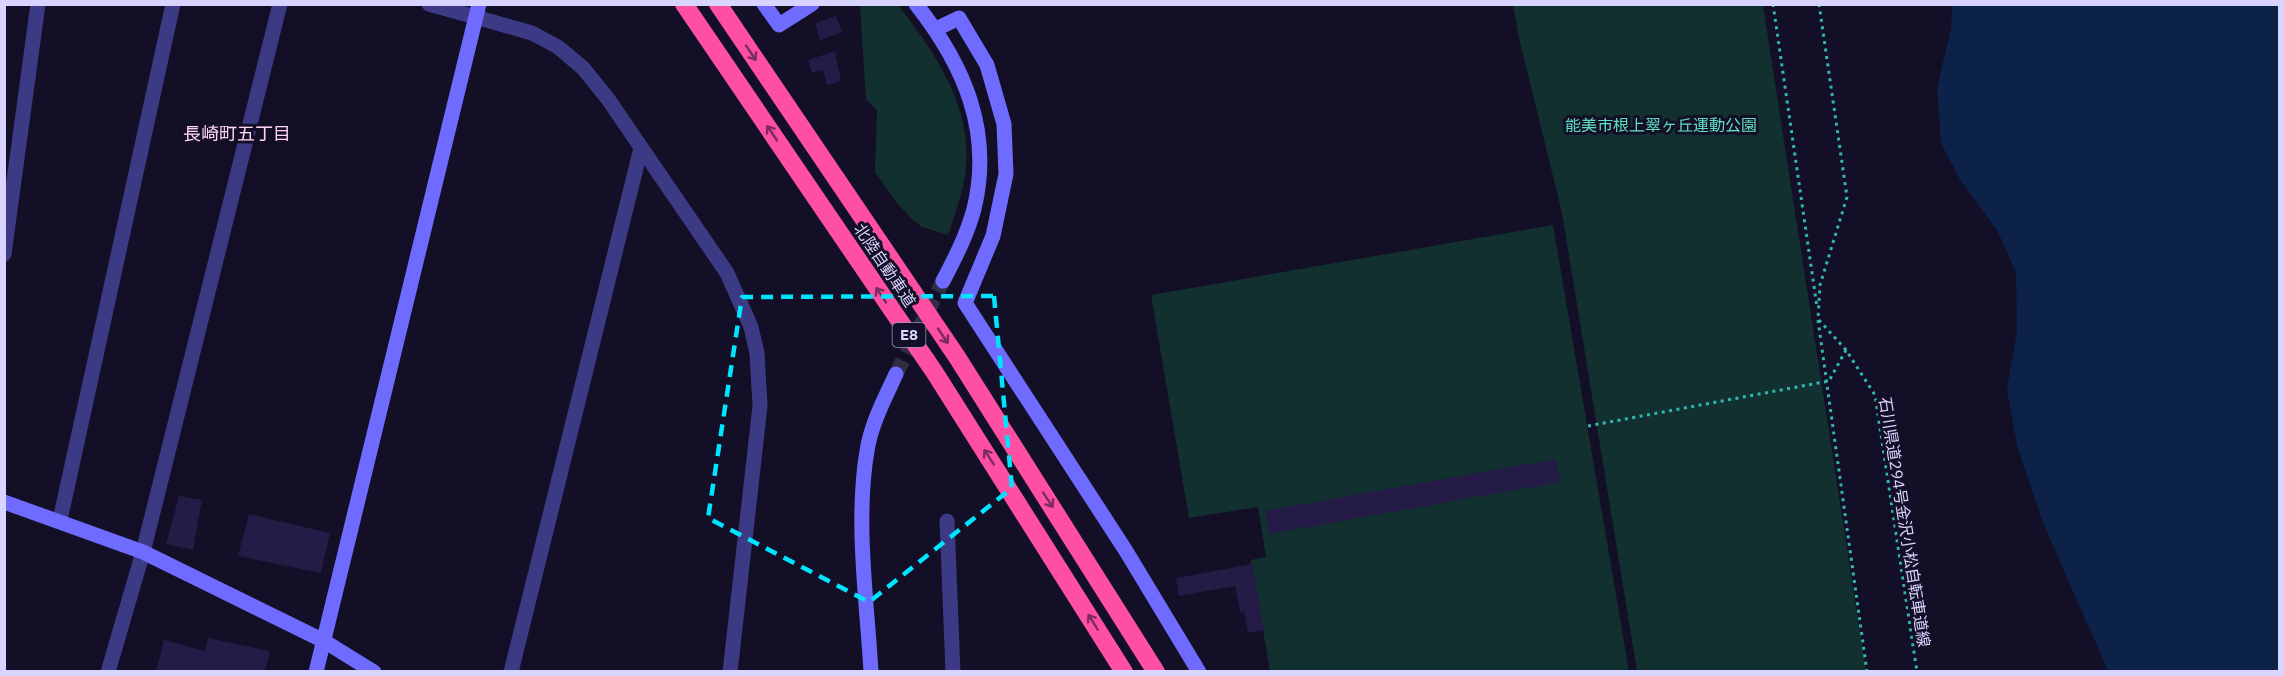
<svg xmlns="http://www.w3.org/2000/svg" width="2284" height="676" viewBox="0 0 2284 676" font-family="'IBM Plex Sans','Noto Sans JP',sans-serif">
<style>
.green{fill:#12302f}
.water{fill:#0c2248}
.building{fill:#241b47}
.lines{fill:none;stroke-linecap:round;stroke-linejoin:round}
.secondary-tunnel{stroke:#312d47;stroke-width:15;stroke-dasharray:15 8;stroke-linecap:butt}
.path{stroke:#2fb8b0;stroke-width:3;stroke-dasharray:3 4.5;stroke-linecap:butt}
.street{stroke:#3d3a85;stroke-width:15}
.secondary{stroke:#6f6bff;stroke-width:15}
.highway{stroke:#ff4fa3;stroke-width:18}
.oneway{stroke:#7d2c5e}
.marked{fill:none;stroke:#00e5ff;stroke-width:4.5;stroke-dasharray:12 8;stroke-linejoin:round}
.labels{text-anchor:middle;stroke-width:6;stroke-linejoin:round;paint-order:stroke}
.shield{fill:#130f26;stroke:#9e99be;stroke-width:1.5}
.shield-label{font-size:15px;font-weight:bold;fill:#d9d4ff}
.park-label{font-size:16px;fill:#5fe0c0;stroke:#130f26}
.street-label{font-size:16px;fill:#d9d4ff;stroke:#130f26}
.neighbourhood-label{font-size:18px;fill:#ffd6f0;stroke:#130f26}
</style>
<rect width="100%" height="100%" fill="#130f26"/>
<g class="green">
<path d="M860,5H898C934,51 972,106 966,168C964,190 955,214 948,235L922,227L913,220L897,203L875,172L877,110L866,99Z"/>
<path d="M1513,5H1763L1866,671H1637L1562,213L1519,38Z"/>
<path d="M1553,225L1629,671H1270L1251,560L1266,557L1258,507L1189,518L1151,295Z"/>
</g>
<path class="water" d="M1952,5H2279V671H2108L2044,525L2017,446L2007,389L2017,330L2016,273L1998,232L1959,178L1941,143L1937,88L1951,29Z"/>
<g class="building">
<path d="M836,16L842,32L820,40L815,23Z"/>
<path d="M835,51L841,81L827,85L823,70L812,73L808,60Z"/>
<path d="M1556,459L1560,482L1269,534L1265,511Z"/>
<path d="M179,496L202,500L193,550L166,544Z"/>
<path d="M249,514L330,533L321,573L238,556Z"/>
<path d="M1252,564L1264,630L1248,633L1244,611L1240,612L1235,586L1179,596L1176,578Z"/>
<path d="M208,638L270,651L265,672H156L164,640L205,651Z"/>
</g>
<g class="lines">
<path class="secondary-tunnel" d="M896,374L943,281"/>
<g class="path">
<path d="M1773,4L1817,307"/>
<path d="M1819,4L1847,197L1820,285L1818,319L1846,350L1875,395L1917,672"/>
<path d="M1818,320L1867,672"/>
<path d="M1588,426L1829,381L1846,350"/>
</g>
<g class="street">
<path d="M429,4L532,33L558,47L583,68L608,99L727,273L751,327L757,353L760,406L730,672"/>
<path d="M4,254L38,4"/>
<path d="M60,520L173,4"/>
<path d="M947,521L953,672"/>
<path d="M108,672L143,552L280,4"/>
<path d="M511,672L641,148"/>
</g>
<g class="secondary">
<path d="M764,4L779,25L812,4"/>
<path d="M916,4C964,65 993,131 974,209C967,235 955,258 943,281"/>
<path d="M936,29L959,18L987,65L1004,124L1006,174L993,236L965,303L1126,551L1199,672"/>
<path d="M4,502L143,552L324,641L374,672"/>
<path d="M316,672L479,4"/>
<path d="M871,672C867,601 855,521 867,451C871,424 885,398 896,374"/>
</g>
<g class="highway">
<path d="M684,4L935,373L1124,672"/>
<path d="M718,4L957,357L1156,672"/>
</g>
</g>
<defs><path id="oneway-shaft" d="M-6 0H5M1.5-3L5.5 0L1.5 3" fill="none" stroke-width="1.6" stroke-linecap="round" stroke-linejoin="round" transform="scale(1.5)"/></defs>
<g class="oneway">
<use href="#oneway-shaft" transform="translate(751 53) rotate(56)"/>
<use href="#oneway-shaft" transform="translate(772 133) rotate(-124)"/>
<use href="#oneway-shaft" transform="translate(881 295) rotate(-124)"/>
<use href="#oneway-shaft" transform="translate(943 336) rotate(56)"/>
<use href="#oneway-shaft" transform="translate(989 457) rotate(-123)"/>
<use href="#oneway-shaft" transform="translate(1048 500) rotate(57)"/>
<use href="#oneway-shaft" transform="translate(1093 622) rotate(-122)"/>
</g>
<path class="marked" d="M994,296L1012,488L869,602L708,518L742,297Z"/>
<g class="labels">
<rect class="shield" x="892.5" y="323" width="33" height="24" rx="4.5"/>
<g class="shield-label">
<text x="909" y="340">E8</text>
</g>
<g class="park-label">
<text x="1661" y="131">能美市根上翠ヶ丘運動公園</text>
</g>
<g class="street-label">
<text transform="translate(885 265) rotate(56)" y="6">北陸自動車道</text>
<text transform="translate(1905 522) rotate(81)" y="6">石川県道294号金沢小松自転車道線</text>
</g>
<g class="neighbourhood-label">
<text x="237" y="140">長崎町五丁目</text>
</g>
</g>
<rect width="2284" height="676" fill="none" stroke="#d9d4ff" stroke-width="12"/>
</svg>
